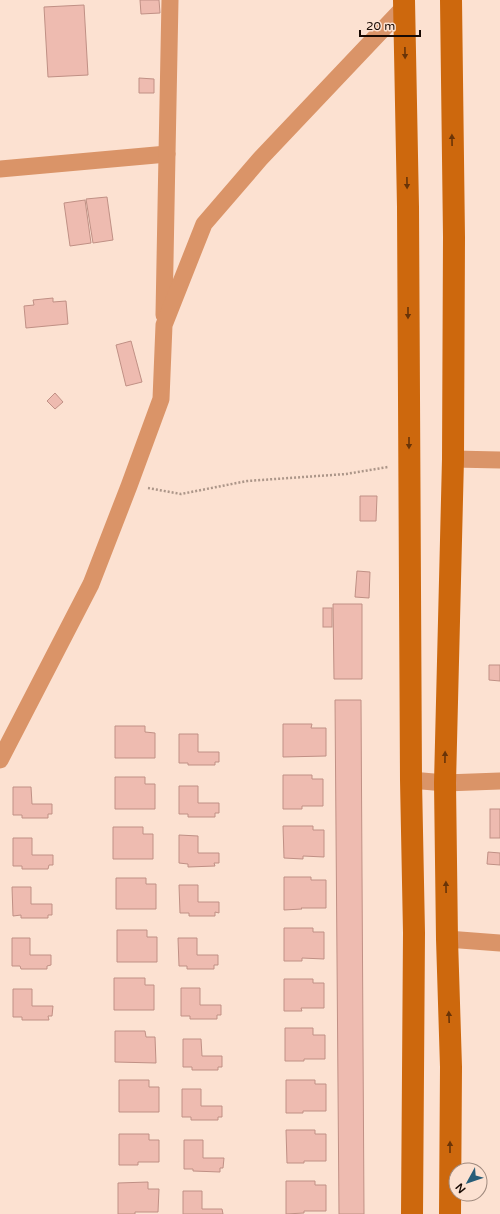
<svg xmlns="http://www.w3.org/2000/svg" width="500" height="1214" viewBox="0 0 500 1214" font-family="'Varela Round',sans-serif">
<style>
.building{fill:#eebbb0;stroke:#c09085}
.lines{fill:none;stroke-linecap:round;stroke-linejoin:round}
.path{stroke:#ac9689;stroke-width:2.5;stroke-dasharray:2 2;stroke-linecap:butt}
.minor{stroke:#da9468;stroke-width:17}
.secondary{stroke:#cd680d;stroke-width:22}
.oneway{fill:#693408}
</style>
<rect width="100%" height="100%" fill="#fce1d1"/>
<g class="building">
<path d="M140,0H159L160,13L141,14Z"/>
<path d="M84,5L88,75L48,77L44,7Z"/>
<path d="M139,78L154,79V93H139Z"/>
<path d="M107,197L113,240L93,243L86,199Z"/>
<path d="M85,200L91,243L70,246L64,203Z"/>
<path d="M53,298V302L66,301L68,324L26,328L24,306L34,305L33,300Z"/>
<path d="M131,341L142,382L126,386L116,345Z"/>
<path d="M55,393L63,402L55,409L47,401Z"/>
<path d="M360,496H377L376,521H360Z"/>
<path d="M357,571L370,572L369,598L355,597Z"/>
<path d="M333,604H362V679H334Z"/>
<rect x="323" y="608" width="9" height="19"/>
<path d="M489,665H500V681L489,680Z"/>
<path d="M335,700H361L364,1214H339Z"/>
<path d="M283,724H312L311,728H326V756L283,757Z"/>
<path d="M115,726H145V732L155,733V758H115Z"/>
<path d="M179,734H198V752H219V762H215V765H188V763H179Z"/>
<path d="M283,775H312V779H323V806H302V809H283Z"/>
<path d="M115,777H145V784H155V809H115Z"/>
<path d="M179,786H198V803H219V813H215V817H188V814H179Z"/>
<path d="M13,787H31L32,804H52V814H48V818H22V815H13Z"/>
<rect x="490" y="809" width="10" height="29"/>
<path d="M283,826H313V830H324V857L303,856V859L284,858Z"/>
<path d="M113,827H143V834H153V859H113Z"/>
<path d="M179,835L198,836V853H219V863H214L215,866L188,867V864L179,863Z"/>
<path d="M13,838H32V855H53V865H49L48,869H22V866H13Z"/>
<path d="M488,852L500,853V865L487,864Z"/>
<path d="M284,877H311V880H326V908H301L302,909L284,910Z"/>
<path d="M116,878H146V884H156V909H116Z"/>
<path d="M179,885H198V902H219V913L215,912V916H189V913H180Z"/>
<path d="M12,887H31V904H52V915H48V918H21V915L13,916Z"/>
<path d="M284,928H313V932H324V959L302,958V961H284Z"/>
<path d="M117,930H147V937H157V962H117Z"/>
<path d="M12,938H30V955H51V965L47,966V969H21L20,966H12Z"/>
<path d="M178,938H197V955H218V965H214V969H187V966H179Z"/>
<path d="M114,978H145V985H154V1010H114Z"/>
<path d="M284,979H313V983H324V1008H301L302,1011H284Z"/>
<path d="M181,988H200V1005H221V1015H217V1019H190V1016H181Z"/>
<path d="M13,989H32V1006H53L52,1016H48L49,1020H22V1017H13Z"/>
<path d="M285,1028H313V1035H325V1059H304V1061H285Z"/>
<path d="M115,1031H145L146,1037H155L156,1063L115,1062Z"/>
<path d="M183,1039H201L202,1056H222V1067H218V1070H192V1067H183Z"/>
<path d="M119,1080H149V1087H159V1112H119Z"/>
<path d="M286,1080H315V1084H326V1111H303V1113H286Z"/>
<path d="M182,1089H201V1106H222V1117H218V1120H191V1117H182Z"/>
<path d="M286,1130H315V1134H326V1161H304V1163H287Z"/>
<path d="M119,1134H149V1140H159V1162H138V1165H119Z"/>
<path d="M184,1140H203V1158H224L223,1168H220V1172L193,1171V1169H184Z"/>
<path d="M286,1181H315V1185H326V1211H304V1213L286,1214Z"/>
<path d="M148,1182V1189H159L158,1212H135V1214H118V1183Z"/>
<path d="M183,1191H202V1209H222L223,1214H183Z"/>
</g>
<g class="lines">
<path class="path" d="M148,488L181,494L247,481L346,474L388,467"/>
<g class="minor">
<path d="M0,169L167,154"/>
<path d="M164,315L167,154L170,0"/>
<path d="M453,459L500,460"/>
<path d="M0,760L91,584L129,486L161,399L164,325L204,224L260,159L405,6"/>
<path d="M411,780L445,783L500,781"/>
<path d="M447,939L500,943"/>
</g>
<g class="secondary">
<path d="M404,0L408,207L411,780L414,933L412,1214"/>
<path d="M450,1214L451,1067L447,939L445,783L453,459L454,237L451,0"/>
</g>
</g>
<defs><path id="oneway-solid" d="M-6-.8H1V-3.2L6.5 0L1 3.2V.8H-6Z"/></defs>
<g class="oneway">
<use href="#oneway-solid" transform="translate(405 53) rotate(89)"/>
<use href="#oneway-solid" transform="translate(452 140) rotate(-91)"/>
<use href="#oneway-solid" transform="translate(407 183) rotate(89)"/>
<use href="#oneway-solid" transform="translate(408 313) rotate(90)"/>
<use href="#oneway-solid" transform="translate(409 443) rotate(90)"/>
<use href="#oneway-solid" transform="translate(445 757) rotate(-89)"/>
<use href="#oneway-solid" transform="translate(446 887) rotate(-91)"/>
<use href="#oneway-solid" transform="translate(449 1017) rotate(-92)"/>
<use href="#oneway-solid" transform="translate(450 1147) rotate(-90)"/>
</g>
<g transform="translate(468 1182) rotate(230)"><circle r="19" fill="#fce1d1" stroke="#a18b7f"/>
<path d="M0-3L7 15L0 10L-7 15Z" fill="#275d78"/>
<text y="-6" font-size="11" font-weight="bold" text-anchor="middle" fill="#180a03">N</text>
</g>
<path d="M360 30v6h60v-6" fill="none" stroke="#180a03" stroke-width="2"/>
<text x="366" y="30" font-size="12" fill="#180a03" stroke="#fce1d1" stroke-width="3" paint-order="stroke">20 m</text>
</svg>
